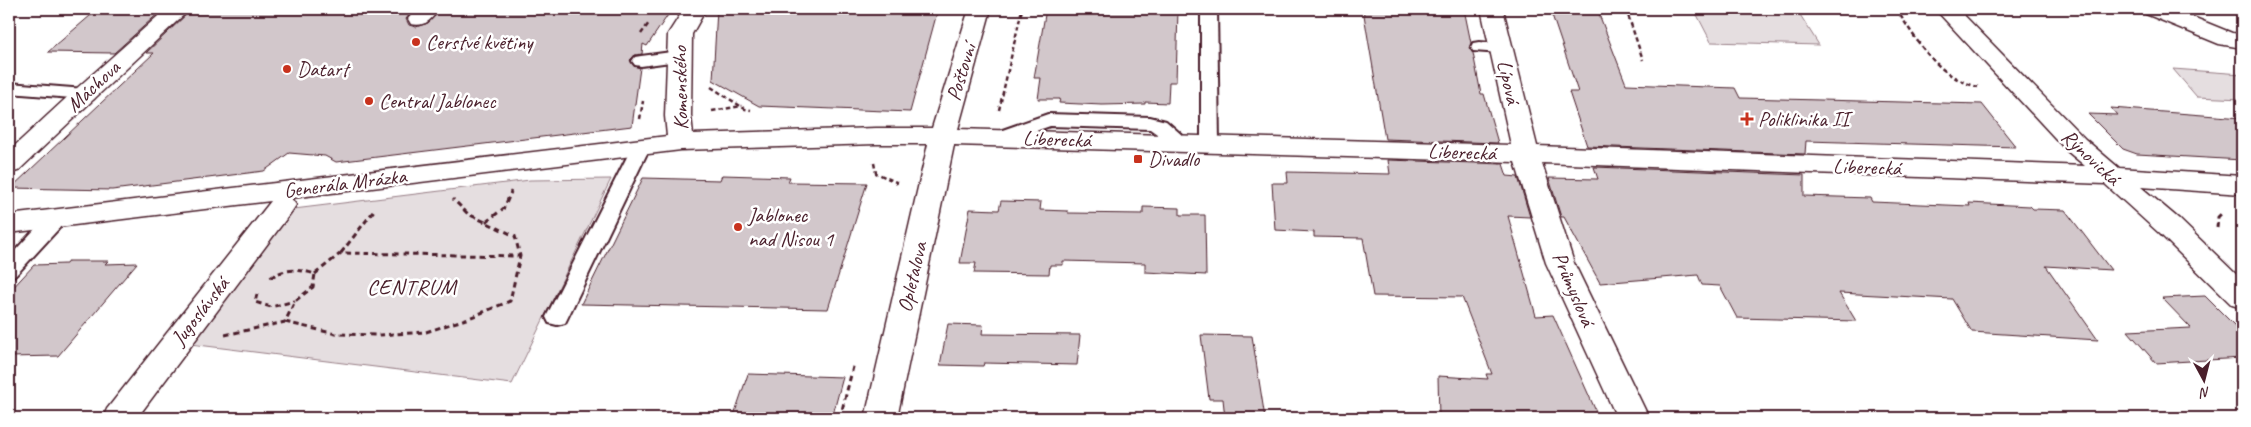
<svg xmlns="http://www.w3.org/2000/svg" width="2251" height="427" viewBox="0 0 2251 427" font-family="Caveat,sans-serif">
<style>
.green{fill:#e5dee0;stroke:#987e86}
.building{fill:#d2c7cb;stroke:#4a1f2b}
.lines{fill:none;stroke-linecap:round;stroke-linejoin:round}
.service-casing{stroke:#4a1f2b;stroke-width:4}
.pedestrian-casing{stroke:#4a1f2b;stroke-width:3}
.minor-casing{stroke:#4a1f2b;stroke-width:3}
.path-far1{stroke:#4a1f2b;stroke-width:2.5;stroke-dasharray:4.5 3;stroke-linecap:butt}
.path{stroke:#4a1f2b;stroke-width:3;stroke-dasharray:5.5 4;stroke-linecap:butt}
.service{fill:#fff;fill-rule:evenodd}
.pedestrian{fill:#fff;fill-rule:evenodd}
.minor{fill:#fff;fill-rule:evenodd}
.poi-dot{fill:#c8321e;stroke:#fff;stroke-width:2}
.labels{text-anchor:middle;stroke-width:5;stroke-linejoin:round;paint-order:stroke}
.poi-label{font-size:21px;fill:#4a1f2b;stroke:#fff;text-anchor:start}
.street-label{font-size:21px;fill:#4a1f2b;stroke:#fff}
.neighbourhood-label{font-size:22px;letter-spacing:1px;fill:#4a1f2b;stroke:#fff}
</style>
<rect width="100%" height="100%" fill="#fff"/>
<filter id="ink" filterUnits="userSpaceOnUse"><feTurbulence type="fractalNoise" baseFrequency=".02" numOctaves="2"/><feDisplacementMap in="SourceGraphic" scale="10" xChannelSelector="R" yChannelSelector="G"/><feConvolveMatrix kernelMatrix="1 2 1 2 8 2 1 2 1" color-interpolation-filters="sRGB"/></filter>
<g filter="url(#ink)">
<g class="green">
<path d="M1694,9L1799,13L1819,45L1711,42Z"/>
<path d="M2173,69L2242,74V99L2197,97Z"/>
<path d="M611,179L512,384L190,344L294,209L530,180Z"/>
</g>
<g class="building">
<path d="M98,9L162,10L114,53L48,52Z"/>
<path d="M203,9H414L406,19L409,25L416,27L428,23L441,9H672L647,46L643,44L642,54L635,55L630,60L634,66L640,68L632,126L336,162L325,156L289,153L264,171L112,190L11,188L154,53H146L191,10Z"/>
<path d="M717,9H938L910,112L759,106L713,80Z"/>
<path d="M1046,9H1178L1176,82H1169L1168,103L1145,102V104L1102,105L1059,103L1060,99H1038L1041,78H1034Z"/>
<path d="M1363,9H1464L1471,43L1469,48L1473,53L1481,94H1484L1498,143L1385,139Z"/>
<path d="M1550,9H1597L1626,84L1735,88L1740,98L1982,104L2016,147L1806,141L1805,154L1587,146L1569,92H1578Z"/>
<path d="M2111,108L2242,118V160L2137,154L2123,149L2088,114L2117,115Z"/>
<path d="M1388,160L1503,164L1507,176L1518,177L1530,217L1508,216L1536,316L1553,315L1599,418H1439L1438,376L1488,379L1486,374H1492L1462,297L1373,296L1363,238L1314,237V232L1275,230L1272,183H1288L1287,172L1390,174Z"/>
<path d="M1594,167L1804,175V196L1870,198L1872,202L1970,206L1969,203L2030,206L2033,209L2065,210L2111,270L2046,266L2098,340L1972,332L1952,299L1839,293L1856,321L1737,318L1720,286L1702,285L1698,275L1600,283L1564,217H1561L1549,178L1598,179Z"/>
<path d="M722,175L790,177L788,182L867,183L828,309L581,304L643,178L720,180Z"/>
<path d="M1001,201L1041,202L1040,210L1068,211V213L1143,214V207L1180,208V215H1205L1206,275L1145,272V263L1063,261V265H1050L1049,274L974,273L976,263H960L970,209L999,210Z"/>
<path d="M68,261H108L105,264L137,263L58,356L9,357V292L34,265L66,264Z"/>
<path d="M2205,296L2242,333V358L2156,363L2128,331L2191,328L2162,298Z"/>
<path d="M948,324L983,325L982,334L1080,335L1077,365L984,363L983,366L940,365Z"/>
<path d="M1201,335L1252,336L1265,418H1225L1223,399H1209Z"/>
<path d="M748,374L843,377L832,418H733Z"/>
</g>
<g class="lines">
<defs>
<g id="service">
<path d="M1201,9H1217L1219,144L1217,148L1210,150L1203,148L1201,144Z"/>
<path d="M1479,42L1507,44L1510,48L1507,52L1501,53L1473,51L1471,47L1473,43Z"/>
<path d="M679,51L685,52L688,56L685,60L641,66L635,65L632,61L635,57L641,56Z"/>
<path d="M9,83L85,89L91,90L94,94L91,98L85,99L9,93Z"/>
<path d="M1048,114L1150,117L1166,121L1191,143L1189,147L1182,149L1175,147L1150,129L1050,126L1001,143L994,141L992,137L994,133Z"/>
<path d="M641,141L648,143L650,147L568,317L565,323L557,325L549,323L546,317L632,147L634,143Z"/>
<path d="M56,212L63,214L66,219L63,224L16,275L9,277V257L49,214Z"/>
</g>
<g id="pedestrian">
<path d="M166,9H190L94,99L85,101L76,99L73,94L76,89Z"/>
<path d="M416,9H439C431,20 425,27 411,24L408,19Z"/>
</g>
<g id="minor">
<path d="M684,9H706L692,34L691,116L693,134L876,128H932L969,9H991L958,129L1511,145L1481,9H1503L1537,146L2085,166L2067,151L1936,10L1958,9L2085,139L2119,168L2242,176V194L2141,187L2179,219L2242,280V308L2232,305L2159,233L2105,184L1542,163L1574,263L1649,418H1617L1546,263L1515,162L954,145L897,418H865L928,144H876L681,150L291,198L296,205L292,211L137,418H103L107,409L271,201L9,233V215L667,136L665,116L668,34Z"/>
<path d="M2143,9H2173L2232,33L2242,34V48L2219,44L2146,14Z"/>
<path d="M85,87L94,89L97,94L94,99L18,171L9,173V151L76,89Z"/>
</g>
</defs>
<use href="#service" class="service-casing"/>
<use href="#pedestrian" class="pedestrian-casing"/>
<use href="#minor" class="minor-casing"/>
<g class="path-far1">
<path d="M1626,9L1643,60"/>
<path d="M1896,9C1919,43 1936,76 1978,87"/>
<path d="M641,34L649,23"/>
<path d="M711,87L745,109L751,110"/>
<path d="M999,110L1022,9"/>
<path d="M712,111L742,106"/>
<path d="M640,119L643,101"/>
<path d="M874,163L876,173L896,182L897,185"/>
<path d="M510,193L511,191"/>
</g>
<g class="path">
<path d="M486,222L504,208L511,192"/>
<path d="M2217,228L2218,217L2222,213"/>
<path d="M341,253L376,208"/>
<path d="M315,274L341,253L520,256"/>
<path d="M257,294L255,302L271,307L295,301"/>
<path d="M285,322L336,334L380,335L426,332L469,318L510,301L520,256L515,236L468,214L453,199"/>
<path d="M225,335L285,322L295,301L313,287L315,274C299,269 284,268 270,278"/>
<path d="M840,418L854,363"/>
</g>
<use href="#service" class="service"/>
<use href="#pedestrian" class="pedestrian"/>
<use href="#minor" class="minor"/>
</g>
</g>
<g class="poi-dot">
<circle cx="416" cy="42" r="5"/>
<circle cx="287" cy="69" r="5"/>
<circle cx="369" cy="101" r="5"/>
<path d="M1744.5 111.5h5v5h5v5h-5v5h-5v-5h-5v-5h5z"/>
<rect x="1133" y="154" width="10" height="10" rx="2.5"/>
<circle cx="738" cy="227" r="5"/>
</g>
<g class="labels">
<g class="poi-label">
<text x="426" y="49">Сerstvé květiny</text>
<text x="297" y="76">Datart</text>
<text x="379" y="108">Central Jablonec</text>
<text x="1758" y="126">Poliklinika II</text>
<text x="1148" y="166">Divadlo</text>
<text x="748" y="222">Jablonec<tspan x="748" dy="24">nad Nisou 1</tspan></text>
</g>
<g class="street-label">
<text transform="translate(961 72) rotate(-73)" y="7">Poštovní</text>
<text transform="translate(1509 82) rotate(77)" y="7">Lípová</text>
<text transform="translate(93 86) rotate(-43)" y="7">Máchova</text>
<text transform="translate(680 88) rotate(-91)" y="7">Komenského</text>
<text transform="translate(1057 139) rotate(2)" y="7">Liberecká</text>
<text transform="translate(1462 152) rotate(2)" y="7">Liberecká</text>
<text transform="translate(2091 157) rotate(43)" y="7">Rýnovická</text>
<text transform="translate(1867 167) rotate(2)" y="7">Liberecká</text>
<text transform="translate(345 183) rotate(-7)" y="7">Generála Mrázka</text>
<text transform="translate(912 277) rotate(-77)" y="7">Opletalova</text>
<text transform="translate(1574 289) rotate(67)" y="7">Průmyslová</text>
<text transform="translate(200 311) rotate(-52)" y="7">Jugoslávská</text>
</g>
<g class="neighbourhood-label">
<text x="412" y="294">CENTRUM</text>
</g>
</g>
<rect width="2251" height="427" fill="none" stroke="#fff" stroke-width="30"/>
<rect x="15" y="15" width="2221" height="397" fill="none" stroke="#4a1f2b" stroke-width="2" filter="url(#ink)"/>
<g transform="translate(2204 380) rotate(173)" stroke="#ffffff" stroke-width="4" paint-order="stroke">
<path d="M0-4L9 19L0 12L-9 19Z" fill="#4a1f2b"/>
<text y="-8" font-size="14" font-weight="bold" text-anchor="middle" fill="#4a1f2b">N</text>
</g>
</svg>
